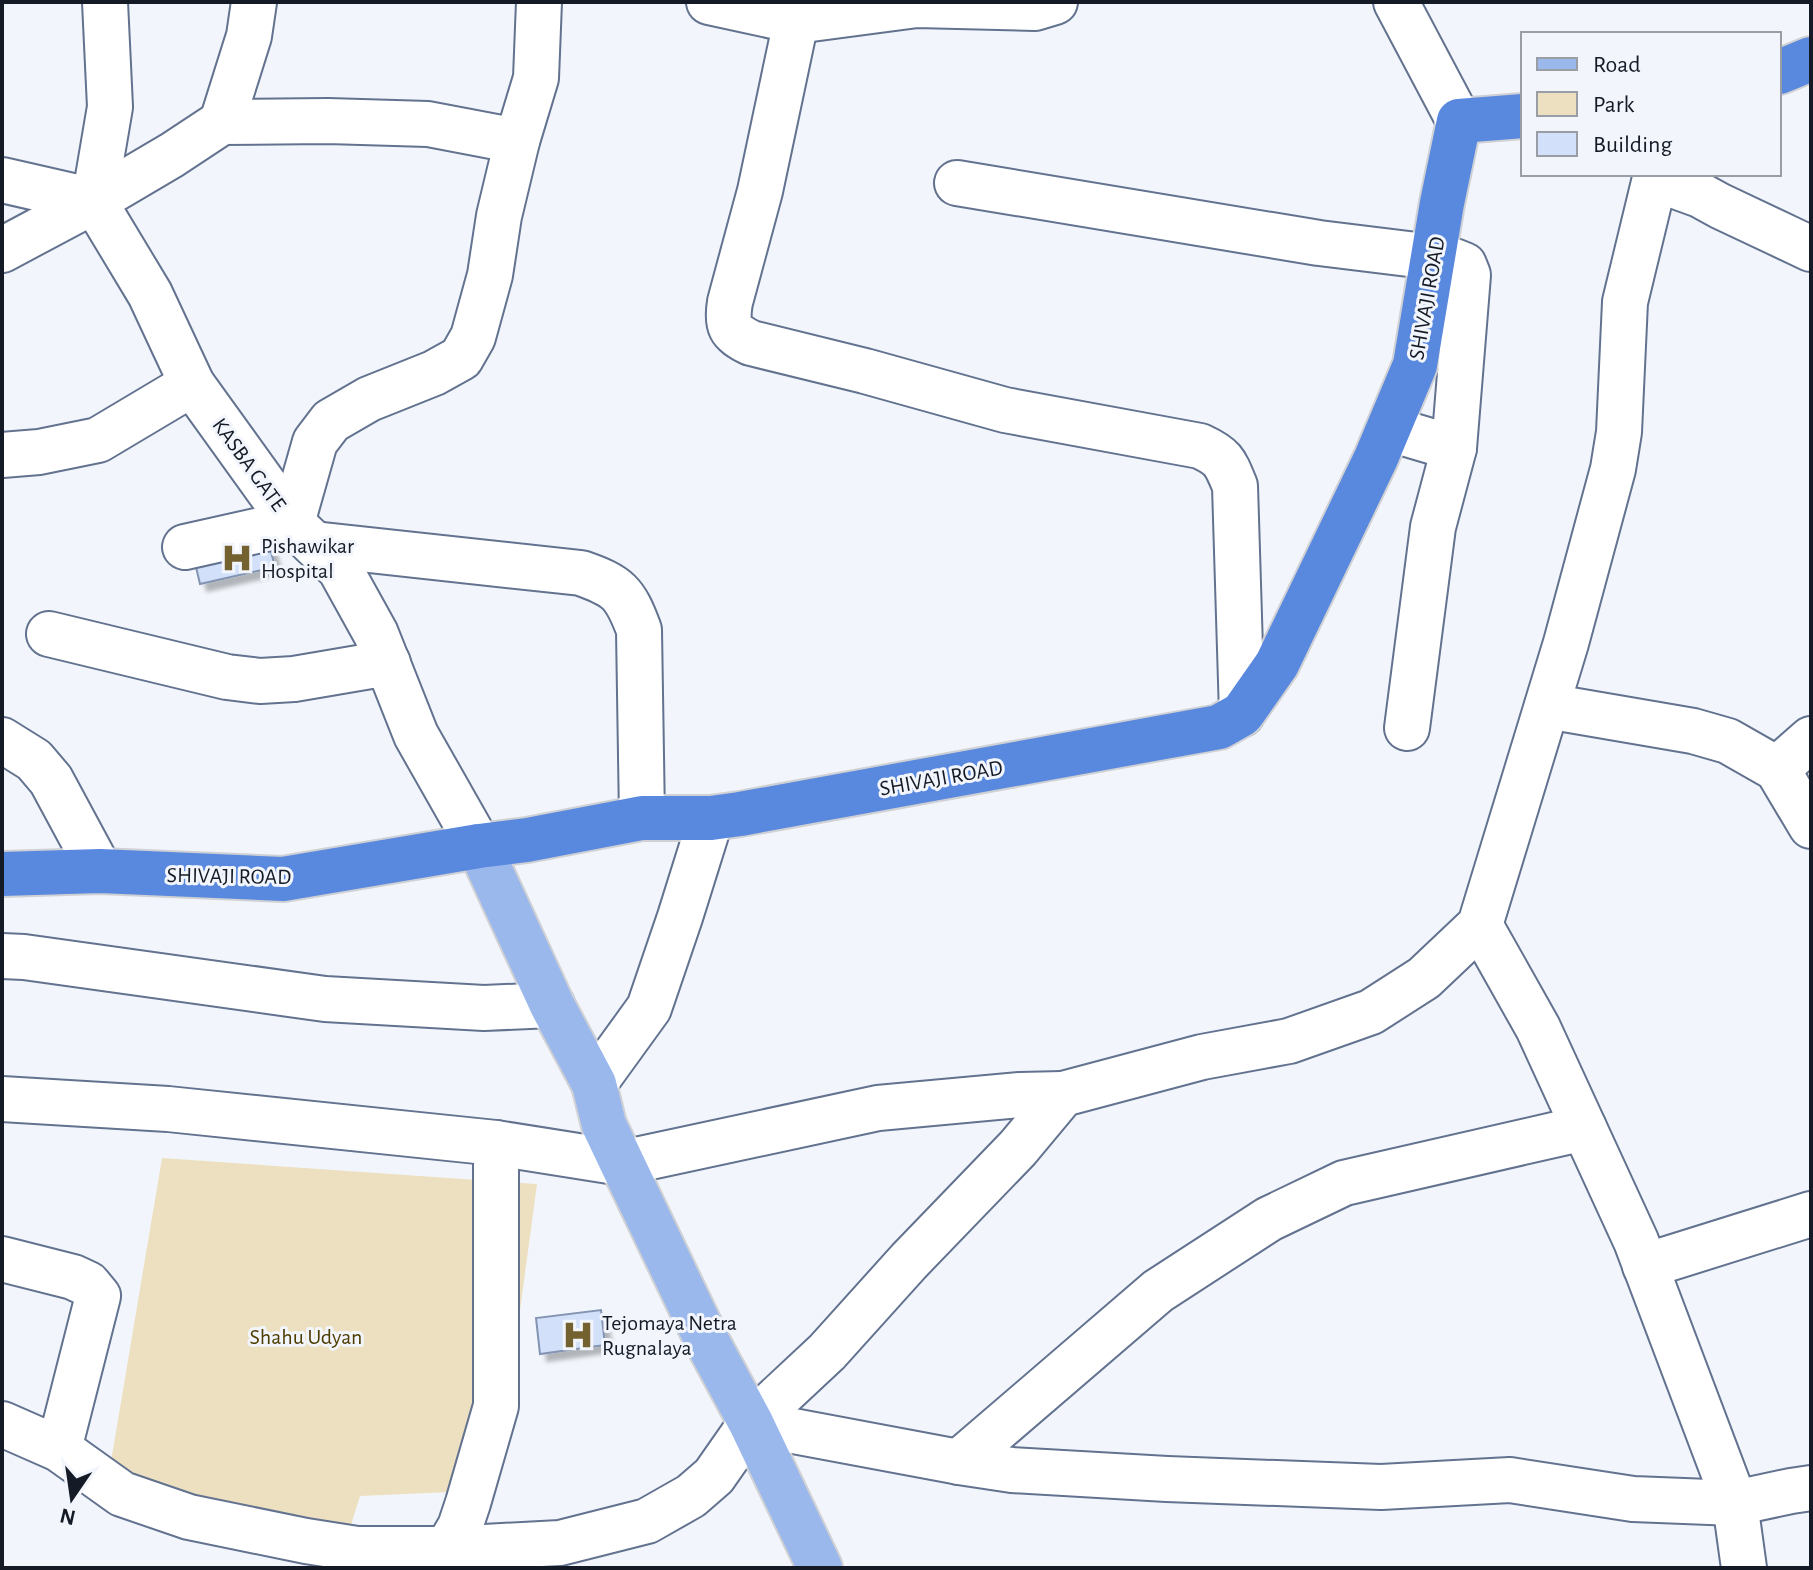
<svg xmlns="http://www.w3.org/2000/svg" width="1813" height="1570" viewBox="0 0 1813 1570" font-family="'Alegreya Sans',sans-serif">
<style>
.green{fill:#ece0c1}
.building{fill:#d2e0fa;stroke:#8394b2;stroke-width:2;filter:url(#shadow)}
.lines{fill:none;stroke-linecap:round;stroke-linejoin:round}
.minor-casing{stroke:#62728f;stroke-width:48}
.major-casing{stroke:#d0d1d4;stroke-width:48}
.highway-casing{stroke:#d0d1d4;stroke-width:48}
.minor{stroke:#fff;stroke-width:44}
.major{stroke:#9bb8ec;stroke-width:44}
.highway{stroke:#5988df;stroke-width:44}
.labels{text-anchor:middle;stroke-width:6;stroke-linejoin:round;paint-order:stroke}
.street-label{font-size:22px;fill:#141b26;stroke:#f2f6fc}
.poi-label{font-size:22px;fill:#141b26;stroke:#f2f6fc;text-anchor:start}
.park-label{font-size:22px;fill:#4e3c00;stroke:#f2f6fc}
</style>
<defs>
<filter id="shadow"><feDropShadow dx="7" dy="7" stdDeviation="2" flood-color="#0004"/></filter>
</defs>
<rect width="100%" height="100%" fill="#f2f6fc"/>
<path class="green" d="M162,1158L537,1184L496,1490L360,1496L346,1541L103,1509Z"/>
<g class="building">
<path d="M266,533L275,567L200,584L192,550Z"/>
<path d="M601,1310L605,1345L540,1354L536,1318Z"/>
</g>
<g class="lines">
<defs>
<g id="minor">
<path d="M709,2L796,21L917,5L1035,8L1055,2"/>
<path d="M1396,2L1459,121"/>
<path d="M796,21L760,191L730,302C726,326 730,333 751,343L865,371L1005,410L1200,446C1224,457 1225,462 1235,486L1242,714"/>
<path d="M222,122L249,36L254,2"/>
<path d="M1656,179L1700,195L1720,206L1811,249"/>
<path d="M2,180L94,201L150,294L192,384L292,523L340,569L376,634L416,735L479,846"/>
<path d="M957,183L1319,243L1433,257L1454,261L1464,265L1468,275L1454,448L1433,527L1407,728"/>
<path d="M94,201L110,107L105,2"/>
<path d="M2,250L94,201L172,155L222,122L328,121L428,124L517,141"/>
<path d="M1390,429L1454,448"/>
<path d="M2,455L39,452L98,440L192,384"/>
<path d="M314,544L581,573C618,586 625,592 639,630L642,818"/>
<path d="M185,547L292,523L315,442L331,421L369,399L434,373L461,358L473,337L490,275L499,216L517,141L536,78L539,2"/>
<path d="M49,634L227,677L260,681L294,679L388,663"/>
<path d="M1547,706L1693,731L1728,741L1777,769L1811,826"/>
<path d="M2,740L34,760L51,780L100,871"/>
<path d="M1777,769L1811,739"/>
<path d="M1480,925L1538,1028L1636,1241L1735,1503L1744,1568"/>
<path d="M2,956L24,957L325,999L484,1008L552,1005"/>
<path d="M594,1084L649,1008L680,917L711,818"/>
<path d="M2,1099L168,1109L496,1143L622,1163L878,1108L1020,1095L1063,1094"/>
<path d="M2,1259L73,1277L88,1284L98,1296L59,1449"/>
<path d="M1645,1266L1811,1214"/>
<path d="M751,1423L959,1462L1012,1470L1167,1479L1381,1487L1510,1480L1633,1499L1735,1503L1791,1491L1811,1488"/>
<path d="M2,1424L59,1449L122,1494L189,1517L306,1541L357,1549"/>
<path d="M959,1462L1158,1291L1269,1219L1344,1183L1584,1128"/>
<path d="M447,1549L460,1527L468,1503L496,1406V1143"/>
<path d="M347,1568L357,1549H447L560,1543L647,1521L691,1496L714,1476L751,1423L827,1352L909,1261L1018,1148L1063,1094L1202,1057L1289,1041L1371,1012L1424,978L1480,925L1566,643L1613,469L1619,432L1625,302L1656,174"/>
</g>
<path id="major" d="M479,846L552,1005L594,1084L604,1125L622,1163L710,1347L751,1423L820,1568"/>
<g id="highway">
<path d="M1779,72L1811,59"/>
<path d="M2,874L100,871L283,879L479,846L527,840L642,818H711L740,814L1219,727L1242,714L1277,664L1376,458L1415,365L1442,203L1459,121L1523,116"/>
</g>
</defs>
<use href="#minor" class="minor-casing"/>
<use href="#major" class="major-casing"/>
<use href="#highway" class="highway-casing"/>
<use href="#minor" class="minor"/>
<use href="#major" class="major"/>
<use href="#highway" class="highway"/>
</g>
<defs>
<symbol id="hospital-bare" viewBox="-9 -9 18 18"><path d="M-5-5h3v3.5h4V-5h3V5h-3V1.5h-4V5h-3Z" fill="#73612f" stroke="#f2f6fc" stroke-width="2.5" paint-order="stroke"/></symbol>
</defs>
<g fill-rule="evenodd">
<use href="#hospital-bare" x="215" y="536" width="44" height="44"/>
<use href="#hospital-bare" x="556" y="1313" width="44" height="44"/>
</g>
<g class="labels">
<g class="street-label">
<text transform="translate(1426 298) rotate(-80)" y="8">SHIVAJI ROAD</text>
<text transform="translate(250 464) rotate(54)" y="8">KASBA GATE</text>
<text transform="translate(941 777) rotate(-10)" y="8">SHIVAJI ROAD</text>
<text transform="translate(229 875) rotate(1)" y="8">SHIVAJI ROAD</text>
</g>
<g class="poi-label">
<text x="261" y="553">Pishawikar<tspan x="261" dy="25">Hospital</tspan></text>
<text x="602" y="1330">Tejomaya Netra<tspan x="602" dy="25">Rugnalaya</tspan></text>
</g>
<g class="park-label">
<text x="306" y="1344">Shahu Udyan</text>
</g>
</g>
<rect width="1813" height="1570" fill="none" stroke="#141b26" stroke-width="8"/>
<rect x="1521" y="32" width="260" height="144" fill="#f2f6fc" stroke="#999ea6" stroke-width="2"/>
<rect x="1537" y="58" width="40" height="12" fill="#9bb8ec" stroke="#999ea6" stroke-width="2"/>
<text x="1593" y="72" font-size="24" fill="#141b26">Road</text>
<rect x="1537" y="92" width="40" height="24" fill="#ece0c1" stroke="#999ea6" stroke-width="2"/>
<text x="1593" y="112" font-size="24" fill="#141b26">Park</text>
<rect x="1537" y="132" width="40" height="24" fill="#d2e0fa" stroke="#999ea6" stroke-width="2"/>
<text x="1593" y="152" font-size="24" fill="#141b26">Building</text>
<g transform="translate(72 1498) rotate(193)" stroke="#f2f6fc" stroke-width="6" paint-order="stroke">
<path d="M0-6L14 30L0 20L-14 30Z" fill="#141b26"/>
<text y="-12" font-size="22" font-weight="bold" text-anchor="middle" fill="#141b26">N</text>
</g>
</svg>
